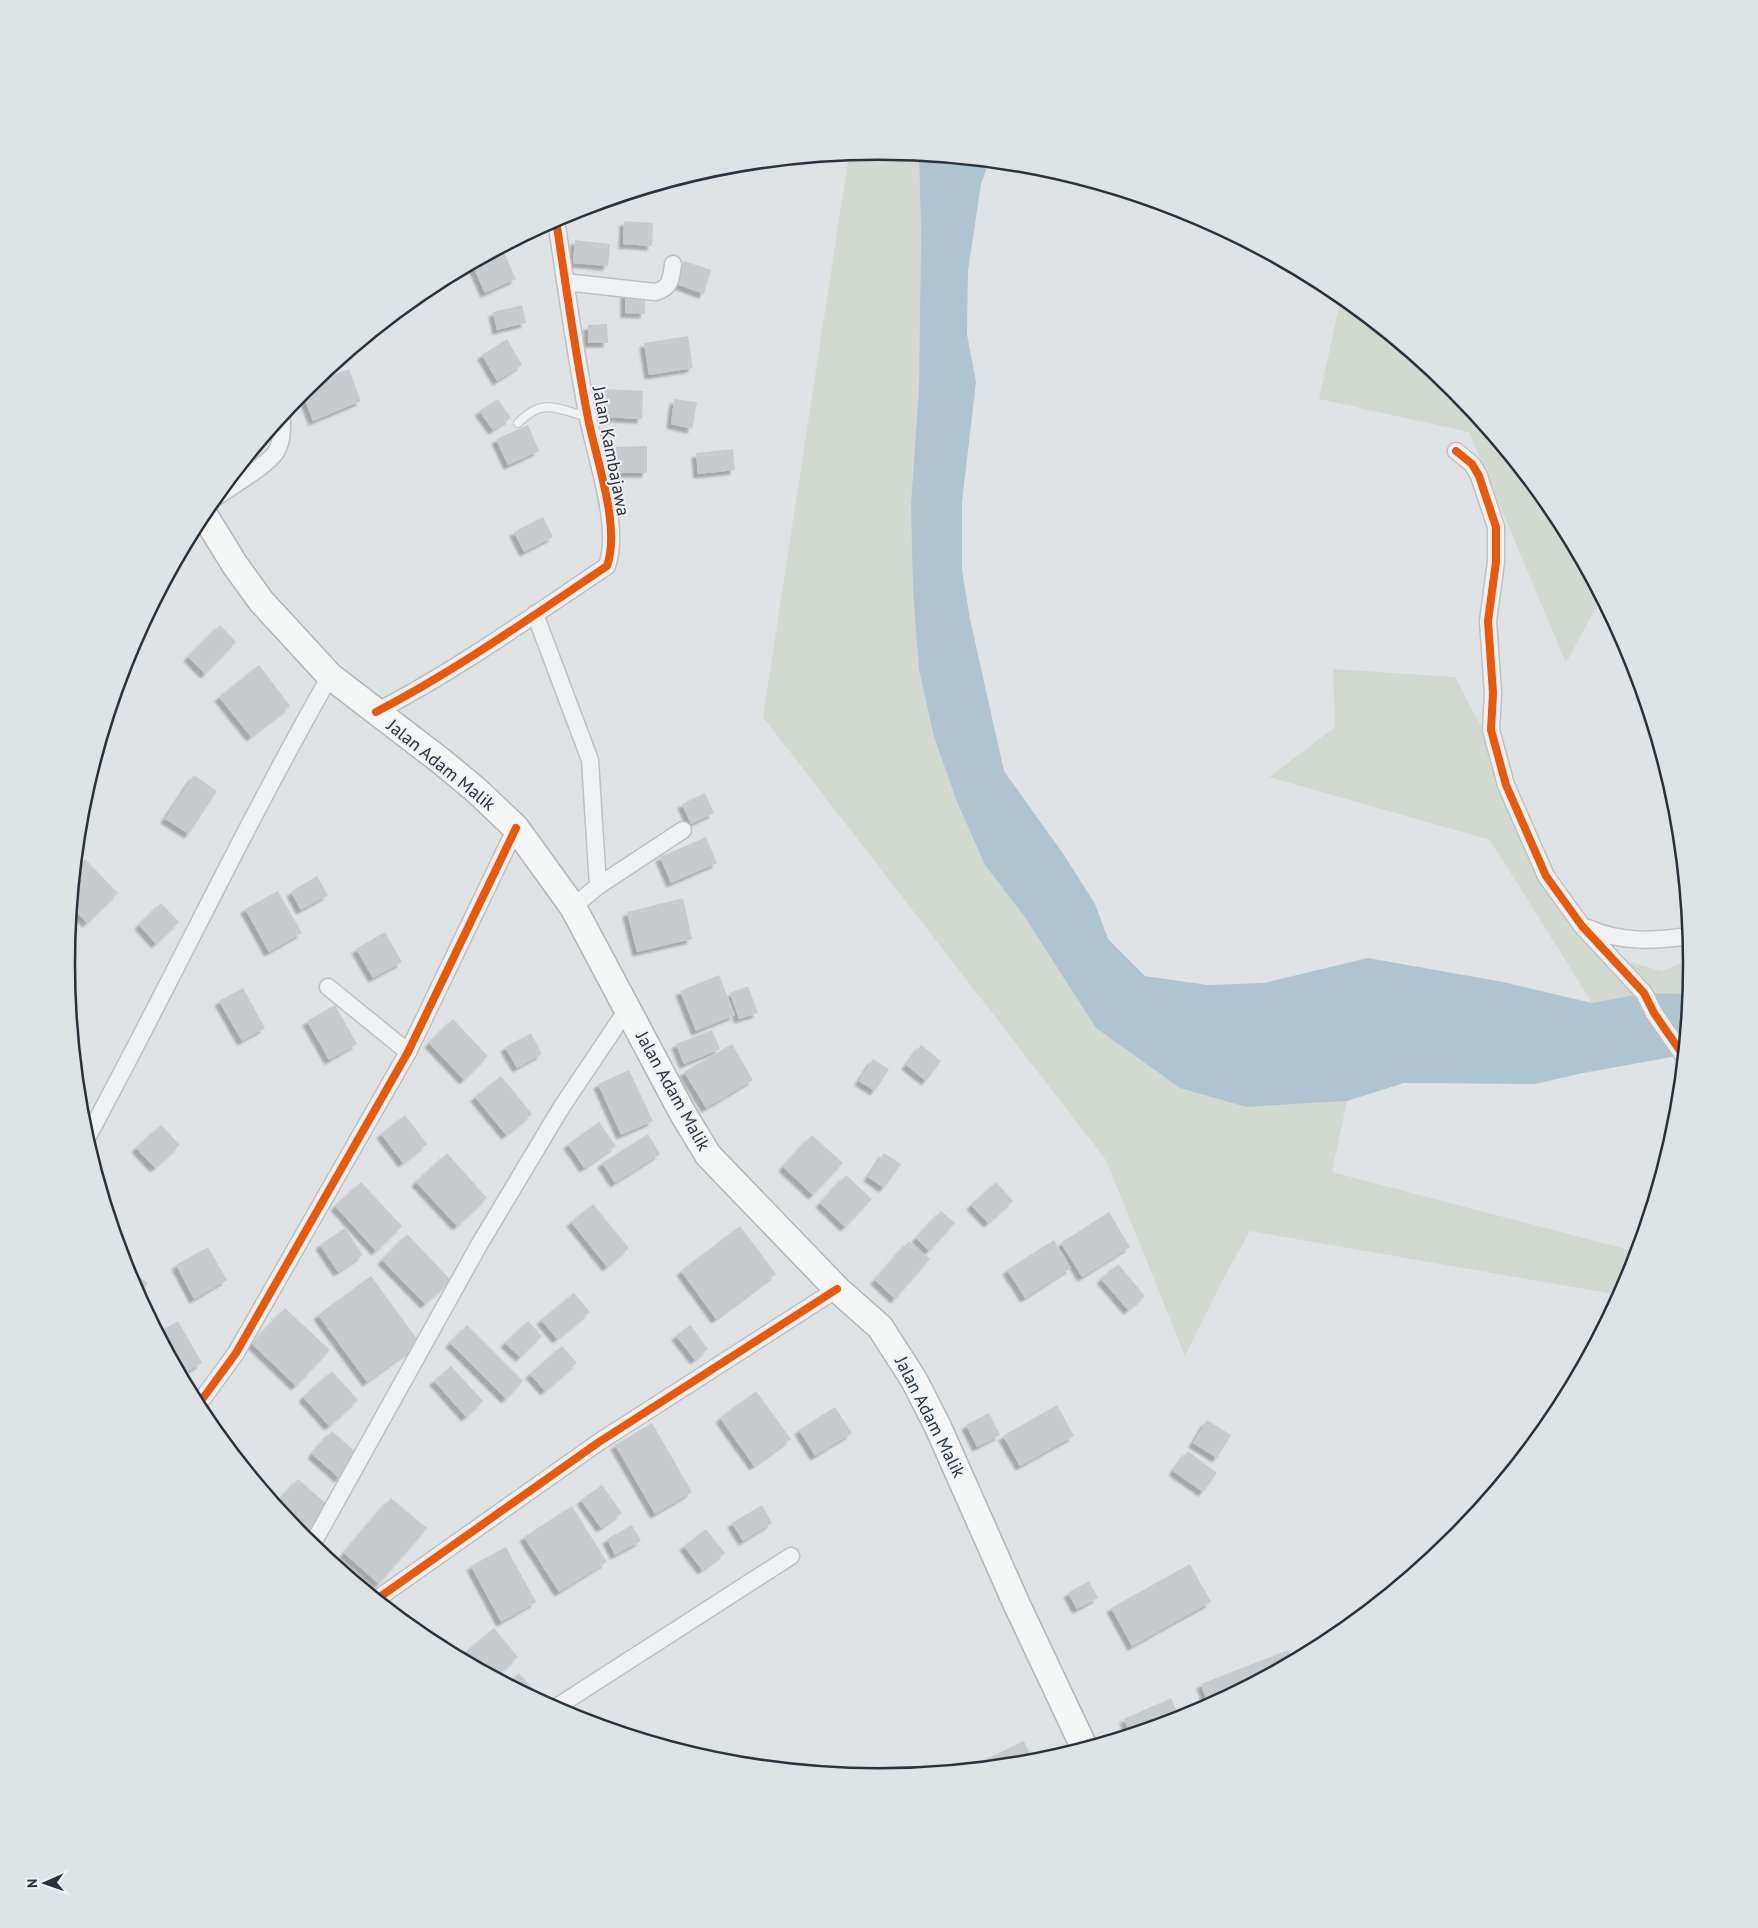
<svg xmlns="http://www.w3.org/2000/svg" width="1758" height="1928" viewBox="0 0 1758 1928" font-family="'PT Sans',sans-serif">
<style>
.green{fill:#d2d9d1}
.water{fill:#b0c4cf}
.building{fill:#c8cbcd;filter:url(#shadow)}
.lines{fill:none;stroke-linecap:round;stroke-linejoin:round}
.service-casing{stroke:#bec1c3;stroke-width:10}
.minor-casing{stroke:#bec1c3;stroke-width:19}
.trunk-casing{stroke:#b3b6b9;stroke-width:29}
.service{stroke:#eff1f2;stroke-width:8}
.minor{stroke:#eff1f2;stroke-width:16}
.trunk{stroke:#f4f5f5;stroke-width:26}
.cycleway-casing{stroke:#eef2f5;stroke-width:11}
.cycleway{stroke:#e8590c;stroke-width:8}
.labels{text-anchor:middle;stroke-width:4;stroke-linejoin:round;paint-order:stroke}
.street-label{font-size:18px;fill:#28333d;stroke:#eef2f5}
.rim{fill:none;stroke:#28333d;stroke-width:2.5}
</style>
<defs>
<filter id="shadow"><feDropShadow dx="-4.5" dy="4.5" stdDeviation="1" flood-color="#0004"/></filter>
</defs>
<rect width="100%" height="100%" fill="#e0e3e5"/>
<g class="green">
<path d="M879,151L919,155L921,234L919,387L911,503L919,670L934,737L957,802L985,865L1024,916L1096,1028L1180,1088L1246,1107L1347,1101L1332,1172L1637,1252L1630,1275L1619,1295L1250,1231L1222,1281L1185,1356L1106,1160L763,717L849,154Z"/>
<path d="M1341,297L1454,390L1555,513L1601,599L1566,663L1469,432L1319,399Z"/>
<path d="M1333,669L1455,677L1482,729L1530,864L1598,953L1662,971L1691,959L1689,994L1644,993L1592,1003L1490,840L1269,777L1335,727Z"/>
</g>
<path class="water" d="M919,155L989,162L981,184L968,271L967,334L976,382L962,502V570L970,619L1004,771L1066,858L1095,904L1108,939L1145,976L1208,985L1264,983L1368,958L1503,982L1592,1003L1644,993L1689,994L1683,1055L1583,1073L1535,1084L1404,1083L1347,1101L1246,1107L1180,1088L1096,1028L1024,916L985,865L957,802L934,737L919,670L913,590L911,503L919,387L921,234Z"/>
<g class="building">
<path d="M624,221L653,223L652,246L623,244Z"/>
<path d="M575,240L610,244L608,266L573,263Z"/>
<path d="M502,248L516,279L485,293L472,264Z"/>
<path d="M684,261L711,270L704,294L676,284Z"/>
<path d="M433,285L435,287L388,323L387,322Z"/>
<path d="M625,292L645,293V314L625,313Z"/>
<path d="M522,305L526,323L497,330L493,312Z"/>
<path d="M607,324L608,343H588V325Z"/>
<path d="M688,336L693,368L649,375L644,343Z"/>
<path d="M507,339L522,365L497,381L482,355Z"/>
<path d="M349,369L361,401L313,421L302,392L311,384Z"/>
<path d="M605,389L643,391L642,419L603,417Z"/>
<path d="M498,399L511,418L493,430L479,411Z"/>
<path d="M674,399L697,402L692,429L671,424Z"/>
<path d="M528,425L539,451L508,465L496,439Z"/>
<path d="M647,446V473H616L615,447Z"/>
<path d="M733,449L735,470L698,474L696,453Z"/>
<path d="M543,517L553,537L524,552L514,532Z"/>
<path d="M220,625L236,642L205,674L188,657Z"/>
<path d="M259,665L290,706L251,737L219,697Z"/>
<path d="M194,775L217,791L189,834L165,819Z"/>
<path d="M705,793L714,813L691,824L682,804Z"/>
<path d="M706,837L717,863L671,883L660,857Z"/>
<path d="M85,859L118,893L87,923L72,907L76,868Z"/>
<path d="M317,876L328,895L301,910L291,892Z"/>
<path d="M278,891L302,933L269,952L245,909Z"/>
<path d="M683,898L692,939L637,952L627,912Z"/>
<path d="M161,903L179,922L156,944L139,925Z"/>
<path d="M385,932L402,962L373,978L356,949Z"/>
<path d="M719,975L735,1015L696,1031L680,991Z"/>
<path d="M748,986L758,1013L739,1019L730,993Z"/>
<path d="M243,988L265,1028L242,1041L219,1001Z"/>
<path d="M335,1005L357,1044L329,1060L307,1021Z"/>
<path d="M453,1019L488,1056L464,1080L429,1043Z"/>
<path d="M712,1030L720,1049L684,1064L676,1044Z"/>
<path d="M531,1033L542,1054L517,1068L505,1047Z"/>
<path d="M732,1044L753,1080L706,1108L684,1072Z"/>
<path d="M921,1045L941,1061L926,1081L906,1065Z"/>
<path d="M873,1059L889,1069L875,1091L859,1081Z"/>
<path d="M629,1070L653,1121L621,1135L598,1084Z"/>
<path d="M501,1076L532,1114L506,1135L475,1097Z"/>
<path d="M405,1115L427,1144L403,1163L381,1134Z"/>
<path d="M599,1122L616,1146L584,1168L568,1144Z"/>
<path d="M161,1125L180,1145L155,1168L136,1148Z"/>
<path d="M648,1134L660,1154L615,1183L602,1163Z"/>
<path d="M812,1135L843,1163L813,1195L783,1167Z"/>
<path d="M447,1153L487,1198L457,1226L416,1182Z"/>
<path d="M884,1153L901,1164L884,1188L868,1177Z"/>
<path d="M846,1175L872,1199L845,1227L820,1203Z"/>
<path d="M361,1182L402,1226L376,1251L335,1206Z"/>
<path d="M996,1182L1013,1201L988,1223L971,1205Z"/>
<path d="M593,1204L629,1248L607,1267L571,1222Z"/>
<path d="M941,1211L955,1223L929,1251L916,1238Z"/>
<path d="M1109,1212L1130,1247L1082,1277L1061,1243Z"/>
<path d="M740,1226L776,1274L716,1319L681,1271Z"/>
<path d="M345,1228L363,1255L338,1272L320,1245Z"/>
<path d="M407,1234L451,1280L425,1304L382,1260Z"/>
<path d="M1054,1240L1071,1268L1025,1298L1007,1270Z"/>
<path d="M909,1241L930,1259L895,1299L875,1280Z"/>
<path d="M208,1247L227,1280L194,1299L176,1265Z"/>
<path d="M1118,1264L1145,1296L1128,1310L1101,1279Z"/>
<path d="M126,1268L148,1283L139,1296L128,1275Z"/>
<path d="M371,1276L420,1343L367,1382L318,1315Z"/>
<path d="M574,1293L590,1312L557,1339L541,1320Z"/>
<path d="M285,1308L330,1350L296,1386L252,1344Z"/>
<path d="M178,1321L202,1363L182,1375L159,1332Z"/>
<path d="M528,1321L542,1336L520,1357L505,1343Z"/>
<path d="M467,1325L523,1381L506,1399L450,1343Z"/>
<path d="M690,1325L708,1349L695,1360L676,1336Z"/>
<path d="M562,1346L577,1363L545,1391L530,1374Z"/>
<path d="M451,1366L483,1401L466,1417L434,1381Z"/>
<path d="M332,1371L358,1400L329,1426L303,1397Z"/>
<path d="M756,1391L791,1439L754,1466L720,1418Z"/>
<path d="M1057,1405L1074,1436L1020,1466L1003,1436Z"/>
<path d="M835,1407L852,1433L815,1456L799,1430Z"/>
<path d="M989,1413L1000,1435L977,1447L966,1425Z"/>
<path d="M1207,1420L1231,1435L1217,1458L1193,1443Z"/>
<path d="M652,1423L692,1492L655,1514L615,1445Z"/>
<path d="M332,1431L359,1455L339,1478L312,1454Z"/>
<path d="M1188,1451L1217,1473L1203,1492L1173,1471Z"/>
<path d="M298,1479L332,1509L305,1539L276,1504Z"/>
<path d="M602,1485L622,1513L601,1528L581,1500Z"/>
<path d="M391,1498L427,1528L379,1584L344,1553Z"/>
<path d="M762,1505L772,1523L743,1541L732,1523Z"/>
<path d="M572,1506L607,1562L559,1592L524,1537Z"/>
<path d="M632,1525L641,1541L615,1555L607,1539Z"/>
<path d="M706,1529L725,1553L702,1570L684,1546Z"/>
<path d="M506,1547L536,1602L501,1622L471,1566Z"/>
<path d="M1190,1564L1211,1602L1132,1646L1111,1608Z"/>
<path d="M1089,1581L1098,1598L1077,1609L1068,1593Z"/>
<path d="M494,1628L518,1657L496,1676L460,1657Z"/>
<path d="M1288,1650L1292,1660L1208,1704L1201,1684Z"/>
<path d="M519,1673L539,1695L536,1698L508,1683Z"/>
<path d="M1171,1698L1180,1718L1130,1733L1124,1719Z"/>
<path d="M1024,1741L1034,1762L984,1766L982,1761Z"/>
</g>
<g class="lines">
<defs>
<path id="service" d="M518,423C543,397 557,409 588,417"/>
<g id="minor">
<path d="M565,282L655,292C671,288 671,279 673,264"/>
<path d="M1456,451L1472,464L1479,476L1496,527V562L1488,621L1493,693L1491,730L1506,785L1546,876L1582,926L1644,993L1654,1013L1683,1055"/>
<path d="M215,498C230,487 267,466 276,452C282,442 282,432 282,421"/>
<path d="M535,614L590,760L598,886L573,907"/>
<path d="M376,712C457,670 531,617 607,566C621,527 596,459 588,418C575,352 566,286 556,220"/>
<path d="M598,886L683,830"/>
<path d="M1588,928C1621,943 1654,941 1689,936"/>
<path d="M328,987L408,1052"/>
<path d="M87,1138C170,985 244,827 330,676"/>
<path d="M198,1405L236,1353L408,1052L516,828"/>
<path d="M312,1545L479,1245L561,1108L628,1008"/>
<path d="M377,1599L599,1442L837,1289"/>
<path d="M555,1708L791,1556"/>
</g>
<path id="trunk" d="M203,513L235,565L261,601L330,676L441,761L476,790L516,828L573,907L682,1112L708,1155L837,1289L880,1327L914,1380L938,1427L1017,1605L1084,1747"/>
</defs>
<use href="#service" class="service-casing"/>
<use href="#minor" class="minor-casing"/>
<use href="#trunk" class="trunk-casing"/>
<use href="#service" class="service"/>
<use href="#minor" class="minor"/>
<use href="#trunk" class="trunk"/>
<defs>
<g id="cycleway">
<path d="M1456,451L1472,464L1479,476L1496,527V562L1488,621L1493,693L1491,730L1506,785L1546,876L1582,926L1644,993L1654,1013L1683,1055"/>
<path d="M376,712C457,670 531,617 607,566C621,527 596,459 588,418C575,352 566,286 556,220"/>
<path d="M198,1405L236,1353L408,1052L516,828"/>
<path d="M377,1599L599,1442L837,1289"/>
</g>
</defs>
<use href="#cycleway" class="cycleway-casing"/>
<use href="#cycleway" class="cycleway"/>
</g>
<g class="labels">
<g class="street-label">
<text transform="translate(611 451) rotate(79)" y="6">Jalan Kambajawa</text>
<text transform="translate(441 765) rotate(39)" y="6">Jalan Adam Malik</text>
<text transform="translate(673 1091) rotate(61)" y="6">Jalan Adam Malik</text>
<text transform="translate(930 1417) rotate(63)" y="6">Jalan Adam Malik</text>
</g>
</g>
<path d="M0 0H1758V1928H0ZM75 964a804 804 0 1 1 1608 0a804 804 0 1 1-1608 0Z" fill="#dee3e6" fill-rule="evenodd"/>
<path class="rim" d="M75 964a804 804 0 1 1 1608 0a804 804 0 1 1-1608 0Z"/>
<g transform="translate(45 1883) rotate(268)" stroke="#eef2f5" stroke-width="4" paint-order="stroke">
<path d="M0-4L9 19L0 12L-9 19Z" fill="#28333d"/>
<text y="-8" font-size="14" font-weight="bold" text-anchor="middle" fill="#28333d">N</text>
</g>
</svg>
